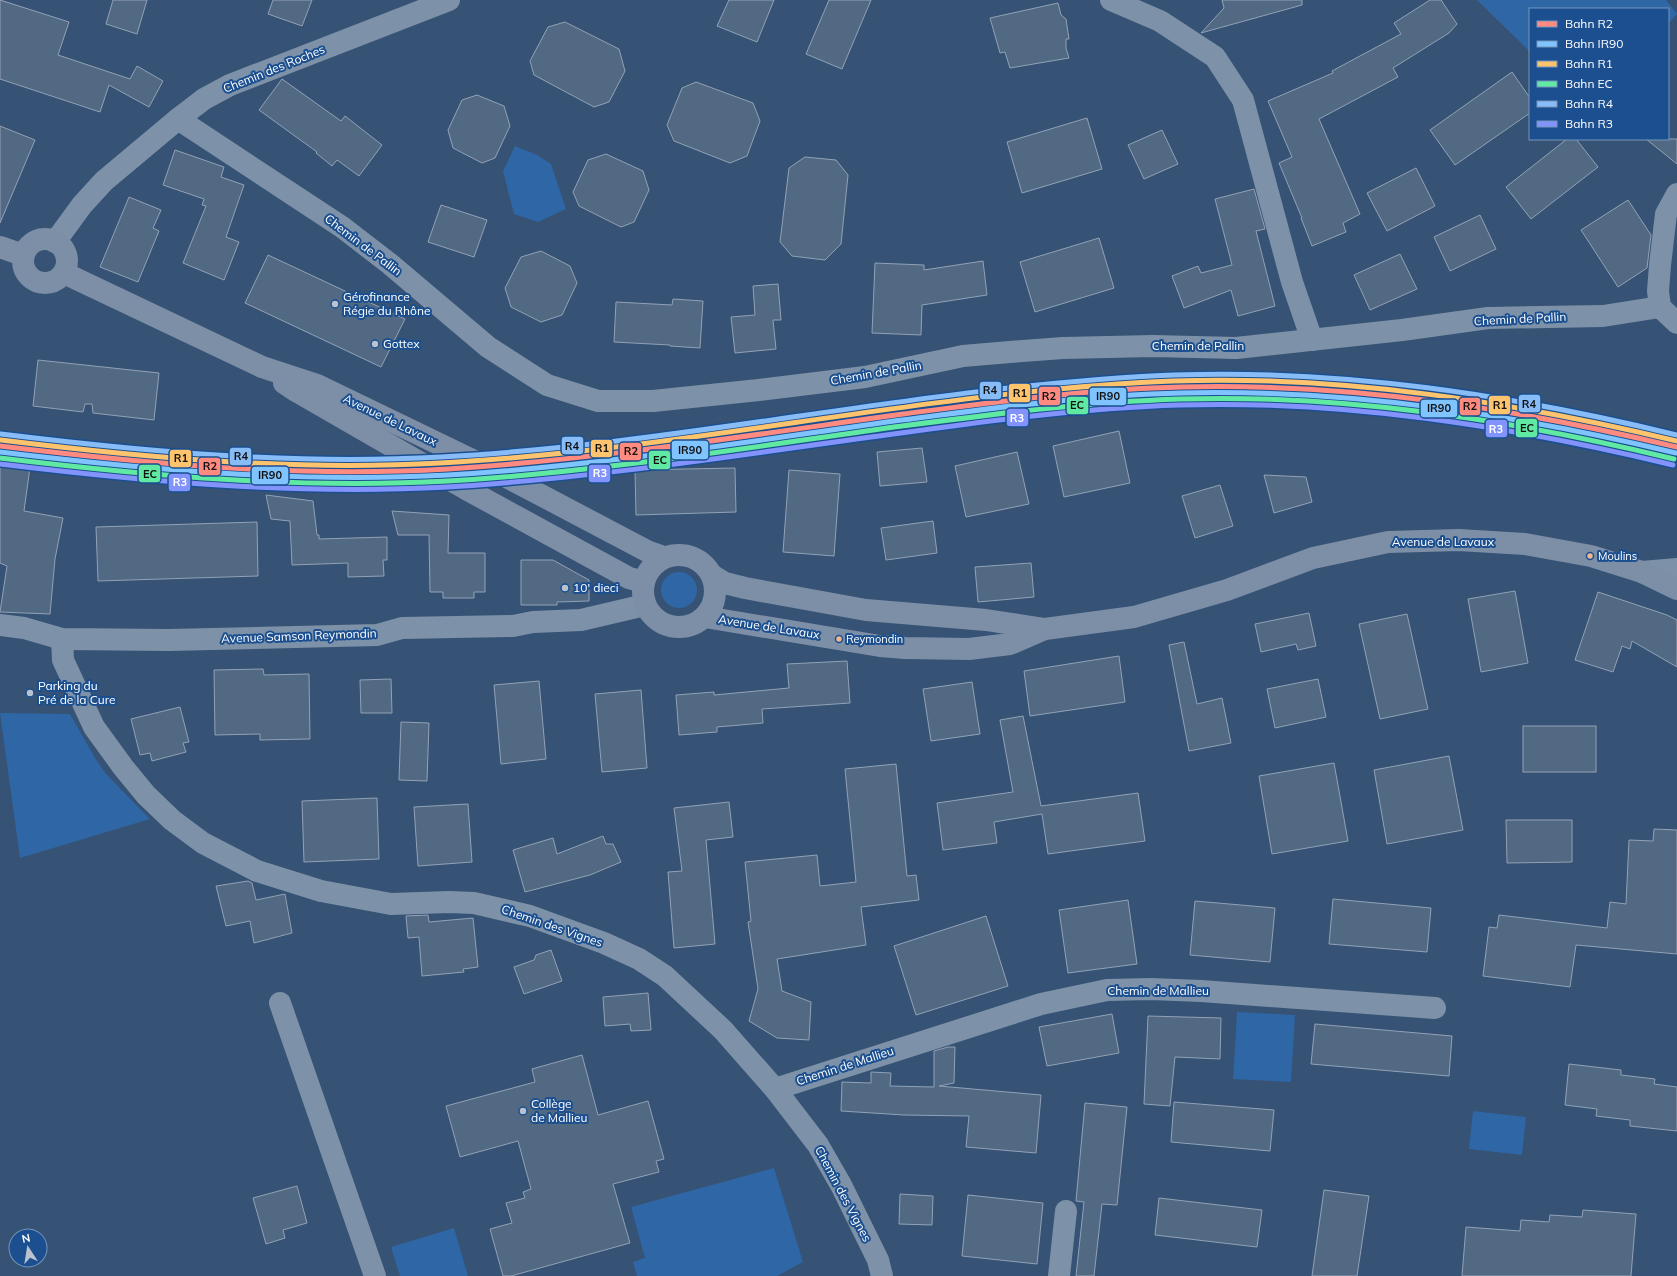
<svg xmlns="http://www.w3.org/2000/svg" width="1677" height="1276" viewBox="0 0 1677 1276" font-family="Mulish,sans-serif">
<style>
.green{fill:#2f66a5}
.building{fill:#526984;stroke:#92a2b6}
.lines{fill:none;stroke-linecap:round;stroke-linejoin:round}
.minor{stroke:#7d92a8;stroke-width:22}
.major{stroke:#7d8ea7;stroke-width:22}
.rail-1-casing{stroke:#1b4f8f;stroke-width:8}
.rail-2-casing{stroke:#1b4f8f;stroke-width:8}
.rail-3-casing{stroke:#1b4f8f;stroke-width:8}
.rail-4-casing{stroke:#1b4f8f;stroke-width:8}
.rail-5-casing{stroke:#1b4f8f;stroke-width:8}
.rail-6-casing{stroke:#1b4f8f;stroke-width:8}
.rail-1{stroke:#ff8b80;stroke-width:5}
.rail-2{stroke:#80c4ff;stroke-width:5}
.rail-3{stroke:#fdc36d;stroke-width:5}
.rail-4{stroke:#60e9a3;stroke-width:5}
.rail-5{stroke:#88bcf6;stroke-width:5}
.rail-6{stroke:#8393fc;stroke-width:5}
.poi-dot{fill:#b9c2ce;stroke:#1b4f8f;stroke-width:1.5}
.bus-dot{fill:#f1b78d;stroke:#1b4f8f;stroke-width:1.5}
.labels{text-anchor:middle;stroke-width:4;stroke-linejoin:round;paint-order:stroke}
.bus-label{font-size:11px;fill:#fff;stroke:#1b4f8f;text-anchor:start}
.street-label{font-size:12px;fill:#fff;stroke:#1b4f8f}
.poi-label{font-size:12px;fill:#fff;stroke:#1b4f8f;text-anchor:start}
.line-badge{stroke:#1b4f8f;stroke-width:1.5}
.badge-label{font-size:11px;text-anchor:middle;font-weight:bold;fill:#fff}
.pale-badge-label{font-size:11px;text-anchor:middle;font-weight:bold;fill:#111}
</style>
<rect width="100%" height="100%" fill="#365274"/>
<g class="green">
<path d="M1477,0H1666L1677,14L1668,24V9H1530V52Z"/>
<path d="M515,146L537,155L551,164L566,209L538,222L514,214L503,171Z"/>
<circle cx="679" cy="590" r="18"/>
<path d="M0,713L70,714L95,758L106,774L150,819L20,858Z"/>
<path d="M1237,1012L1295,1015L1291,1082L1233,1079Z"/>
<path d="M1473,1111L1526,1117L1522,1155L1469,1149Z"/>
<path d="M774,1168L803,1262L777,1276H637L633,1262L645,1258L631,1207Z"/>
<path d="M454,1228L468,1276H400L391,1247Z"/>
</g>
<g class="building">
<path d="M0,0L69,22L58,55L130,79L137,66L163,81L149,107L109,85L100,112L0,79Z"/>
<path d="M113,0H147L137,34L106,24Z"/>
<path d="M273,0H312L302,26L268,14Z"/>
<path d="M729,0H774L757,42L717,26Z"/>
<path d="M829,0H871L842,69L806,54Z"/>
<path d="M1222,0H1302V5L1201,33L1224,8Z"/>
<path d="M1430,0H1441L1457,24L1449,33L1393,68L1398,77L1319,119L1360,214L1343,223L1346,232L1312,246L1301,218H1302L1279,163L1292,157L1268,101L1333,73L1332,71L1401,34L1394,23Z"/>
<path d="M1058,3L1061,15L1066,19L1069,39H1066V48L1069,58L1010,68L1005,52L1000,53L990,18Z"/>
<path d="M565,22L619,49L625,71L609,102L594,107L534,75L530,61L548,27Z"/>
<path d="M1512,72L1530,98V113L1455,165L1430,130Z"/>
<path d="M282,79L341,121L345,116L382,145L359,176L337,160L332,166L316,153L317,152L259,110Z"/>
<path d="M696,82L753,103L760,121L747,156L730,163L674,141L667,125L682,88Z"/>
<path d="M477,95L504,106L510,126L495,158L482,163L453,148L448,130L462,100Z"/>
<path d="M1087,118L1102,169L1022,193L1007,142Z"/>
<path d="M0,126L35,140L0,223Z"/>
<path d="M1162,130L1178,164L1144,179L1128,145Z"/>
<path d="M1567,139H1576L1598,167L1531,219L1506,187Z"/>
<path d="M1646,139H1677V164Z"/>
<path d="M175,150L224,167L221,177L244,185L226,237L239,242L224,280L183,263L206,206L202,205L204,199L163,185Z"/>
<path d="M606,154L643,171L649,190L634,222L621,227L579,206L573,192L588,160Z"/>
<path d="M805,157L836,160L848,175L841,244L825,260L792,256L780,242L789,168Z"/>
<path d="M1416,168L1435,206L1387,231L1367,193Z"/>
<path d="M1254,189L1265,229L1256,231L1275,306L1238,316L1231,290L1184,308L1172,276L1198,266L1201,273L1232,265L1215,199Z"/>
<path d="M129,197L161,210L153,228L159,231L138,282L100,267Z"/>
<path d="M1628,200L1651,235L1647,268L1618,287L1581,230Z"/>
<path d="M441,205L487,220L474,257L428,242Z"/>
<path d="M1480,215L1496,249L1450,271L1434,237Z"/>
<path d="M1099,238L1114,288L1035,312L1020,262Z"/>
<path d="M541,251L570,266L577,283L562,315L541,322L511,307L505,288L521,257Z"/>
<path d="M1400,254L1417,289L1370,310L1354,275Z"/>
<path d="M268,255L405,319L381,367L245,303Z"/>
<path d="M983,261L987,295L922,305L921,335L872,333L875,263L924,265V270Z"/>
<path d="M778,284L781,320H773L776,349L735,353L731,317L755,315L753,286Z"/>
<path d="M673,299L703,301L700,348L670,346V345L614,342L616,302L672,305Z"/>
<path d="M38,360L159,373L154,420L93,413L92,404H85L83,412L33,406Z"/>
<path d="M1119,431L1130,483L1064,497L1053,446Z"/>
<path d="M922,448L927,482L880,486L877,452Z"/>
<path d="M1017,452L1029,504L966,517L955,466Z"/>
<path d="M0,456L31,460L24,511L63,518L55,559L50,614L0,612L7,566L0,563Z"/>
<path d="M735,468L736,512L636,515L635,470Z"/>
<path d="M789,470L840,474L834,556L783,552Z"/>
<path d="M1264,475L1306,477L1312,502L1274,513Z"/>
<path d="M1220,485L1233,526L1195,538L1182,496Z"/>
<path d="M266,495L313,501L317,535H319V539L387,537V560H383L384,576L348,577V563L292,565L290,521L271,519Z"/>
<path d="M392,511L449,515L448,553H485V592H474V598H443V592H430L429,535H398Z"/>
<path d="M933,521L937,553L886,560L881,528Z"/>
<path d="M257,522L258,576L98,581L96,527Z"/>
<path d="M521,560H553L589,580V601L557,602V605H521Z"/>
<path d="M1031,563L1034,597L978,602L975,567Z"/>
<path d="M1515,591L1528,663L1481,672L1468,599Z"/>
<path d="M1598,592L1667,615L1677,620V667L1632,641L1630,649L1622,646L1613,672L1575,660Z"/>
<path d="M1309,613L1316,646L1298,650L1296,644L1261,652L1255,624Z"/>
<path d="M1407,614L1428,709L1380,719L1359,624Z"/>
<path d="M1184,642L1197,704L1222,698L1231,743L1189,751L1169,645Z"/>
<path d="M1119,656L1125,702L1030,716L1024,671Z"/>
<path d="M847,661L850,703L762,709L763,723L717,727V732L679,735L676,695L714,692V695L789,688L787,664Z"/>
<path d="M263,669L264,675L309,674L310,739L260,740V734L215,735L214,670Z"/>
<path d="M391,679L392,713H361L360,680Z"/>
<path d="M1318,679L1326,717L1275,728L1267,689Z"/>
<path d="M539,681L546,759L501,764L494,685Z"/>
<path d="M972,682L980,734L931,741L923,689Z"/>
<path d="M641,690L647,768L602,772L595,694Z"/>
<path d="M180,707L189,742L183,743L186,752L152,761L150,753L140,755L131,719Z"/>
<path d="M1023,716L1041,806L1138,793L1145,841L1048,854L1042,814L994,822L997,843L943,850L937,803L1013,792L1000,720Z"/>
<path d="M401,722L429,723L427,781L399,780Z"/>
<rect x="1523" y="726" width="73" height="46"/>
<path d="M1449,756L1463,830L1387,844L1374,770Z"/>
<path d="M1334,763L1348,841L1272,854L1259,776Z"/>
<path d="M896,764L907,876L916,875L919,900L861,907L866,945L777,959L782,991L811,1002L809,1040L777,1038L749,1021L758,989L748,922L751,921L745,862L817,855L820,886L856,882L845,769Z"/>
<path d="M377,798L379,859L304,862L302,801Z"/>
<path d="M729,802L733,837L706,840L715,944L674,948L668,872L682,871L674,808Z"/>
<path d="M468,804L472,862L418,866L414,807Z"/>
<path d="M1506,820H1572V862L1507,863Z"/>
<path d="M1654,829L1677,830V954L1576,945L1570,987L1483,976L1489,927L1497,928L1499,915L1607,928L1610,902L1626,904L1629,840L1653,841Z"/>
<path d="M603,836L606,844H613L621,862L590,875L525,892L513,850L553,838L557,854Z"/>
<path d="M248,881L252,883L256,900L285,894L292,933L254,943L250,921L226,926L216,886Z"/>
<path d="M1333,899L1431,908L1427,952L1329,944Z"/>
<path d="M1128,900L1137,964L1068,973L1059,910Z"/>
<path d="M1195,901L1275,908L1270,962L1190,955Z"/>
<path d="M428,915L429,922L473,918L478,967L463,969L464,972L422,976L419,937L408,938L406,916Z"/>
<path d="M986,916L1008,986L916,1015L894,946Z"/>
<path d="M551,950L562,981L524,994L514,967L534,960L536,955Z"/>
<path d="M648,993L651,1030L631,1031L630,1024L605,1026L603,997Z"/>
<path d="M1112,1014L1119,1053L1047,1066L1039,1027Z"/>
<path d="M1148,1016L1221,1018L1220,1059L1175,1057L1170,1106L1144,1104Z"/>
<path d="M1315,1024L1452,1036L1449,1076L1311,1064Z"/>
<path d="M948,1047H955L954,1083L939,1086L1041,1095L1036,1153L966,1147L969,1116L904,1115L841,1111L842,1082L871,1083V1072L891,1073L890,1086L934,1087V1051Z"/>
<path d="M582,1055L598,1115L648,1101L664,1159L656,1161L659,1172L613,1184L630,1243L511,1276H503L490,1229L512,1223L506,1203L525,1198L523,1192L531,1189L518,1141L460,1157L446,1106L535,1082L532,1069Z"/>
<path d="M1569,1064L1621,1070V1075L1655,1079L1654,1084L1677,1087V1131L1630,1126V1120L1596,1116L1597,1109L1565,1105Z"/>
<path d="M1174,1102L1274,1110L1270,1151L1171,1142Z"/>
<path d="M1085,1103L1127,1107L1117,1205L1102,1204L1094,1276H1076L1084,1202L1076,1201Z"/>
<path d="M297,1186L307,1223L283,1230L285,1238L266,1244L253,1198Z"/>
<path d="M1324,1190L1369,1196L1357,1276H1312Z"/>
<path d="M900,1194L933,1196L932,1225L899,1224Z"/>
<path d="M968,1195L1043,1203L1037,1264L962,1256Z"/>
<path d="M1159,1198L1262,1210L1257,1247L1155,1235Z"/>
<path d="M1583,1210L1636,1214L1631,1276H1462L1466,1227L1520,1231L1521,1220L1549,1222L1550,1215L1582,1217Z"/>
</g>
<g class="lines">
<g class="minor">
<path d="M1111,0L1160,21L1215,57L1243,100L1292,282L1312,340"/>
<path d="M178,119L342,227L390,264L488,347L547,385L598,401H653L759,390L865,377L963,356L1010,352L1063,348L1153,346L1236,348L1402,330L1488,318L1603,316L1660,307"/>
<path d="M1677,194L1666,214L1660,265L1658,291L1660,307L1677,323"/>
<path d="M55,242L82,205L104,181L178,119L204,99L230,85L449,0"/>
<path d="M1642,572L1677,569"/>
<path d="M0,625L24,628L62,639L169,640L377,635L402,628L513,626L533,622L581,620L645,605"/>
<path d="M62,639L63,660L94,727L123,767L146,795L172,820L203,843L257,871L321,891L391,904L449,902L474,903L530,916L604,943L639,959L665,976L723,1030L775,1089L818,1145L841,1185L878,1260L882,1276"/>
<path d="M280,1003L375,1276"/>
<path d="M775,1089L1041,1004L1107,990L1151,989L1201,991L1435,1008"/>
<path d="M1059,1276L1066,1211"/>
</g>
<g class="major">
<circle cx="45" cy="261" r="22"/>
<path d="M0,247L23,255"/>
<path d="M64,273L262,367L317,385L501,474L647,551L664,557"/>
<path d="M284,383L296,391L466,489L629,578L644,582"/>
<circle cx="679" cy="591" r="36"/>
<path d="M712,575L725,583L745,588L866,610L986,620L1045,629"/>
<path d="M705,617L880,646L905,648L969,649L1010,644L1045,629L1134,617L1227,590L1313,558L1388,542L1459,540L1525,544L1591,556L1642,572L1677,589"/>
</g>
<defs>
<path id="rail-1" d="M0,446C149,464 298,478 448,469C601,459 752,435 903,414C995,402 1088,389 1182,387C1351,383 1513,408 1677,447"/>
<path id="rail-2" d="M0,452C149,470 298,483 448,475C600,466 751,441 902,420C995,408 1087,395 1181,393C1348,389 1513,414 1676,453"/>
<path id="rail-3" d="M1,440C147,458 293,471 440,463C686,450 927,391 1173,381C1344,375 1512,402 1677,441"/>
<path id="rail-4" d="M0,458C149,476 298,489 448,481C600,472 751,447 902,426C994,414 1087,402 1180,399C1347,394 1512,420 1674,459"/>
<path id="rail-5" d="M1,434C148,452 293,465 441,457C687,444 928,385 1174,375C1344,369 1512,395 1677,435"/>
<path id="rail-6" d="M0,464C149,482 297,495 447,487C599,478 750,453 901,433C993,420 1086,408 1179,405C1346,400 1510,426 1673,465"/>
</defs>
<use href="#rail-1" class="rail-1-casing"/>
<use href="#rail-2" class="rail-2-casing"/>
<use href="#rail-3" class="rail-3-casing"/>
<use href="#rail-4" class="rail-4-casing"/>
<use href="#rail-5" class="rail-5-casing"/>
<use href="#rail-6" class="rail-6-casing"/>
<use href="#rail-1" class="rail-1"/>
<use href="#rail-2" class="rail-2"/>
<use href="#rail-3" class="rail-3"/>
<use href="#rail-4" class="rail-4"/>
<use href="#rail-5" class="rail-5"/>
<use href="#rail-6" class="rail-6"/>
</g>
<g class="poi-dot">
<circle cx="335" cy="304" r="4"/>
<circle cx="375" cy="344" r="4"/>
<circle cx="565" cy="588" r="4"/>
<circle cx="30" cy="693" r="4"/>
<circle cx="523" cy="1111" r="4"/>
</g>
<g class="bus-dot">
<circle cx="1590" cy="556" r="3.5"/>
<circle cx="839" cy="639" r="3.5"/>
</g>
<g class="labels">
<g class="bus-label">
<text x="1598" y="560">Moulins</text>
<text x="846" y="643">Reymondin</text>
</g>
<g class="street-label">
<text transform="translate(274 69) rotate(-22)" y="4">Chemin des Roches</text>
<text transform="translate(363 245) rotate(37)" y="4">Chemin de Pallin</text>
<text transform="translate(1520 319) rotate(-3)" y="4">Chemin de Pallin</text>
<text x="1198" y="350">Chemin de Pallin</text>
<text transform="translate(876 373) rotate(-10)" y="4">Chemin de Pallin</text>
<text transform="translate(390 420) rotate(26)" y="4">Avenue de Lavaux</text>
<text x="1443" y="546">Avenue de Lavaux</text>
<text transform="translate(769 627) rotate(9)" y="4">Avenue de Lavaux</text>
<text transform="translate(299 636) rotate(-2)" y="4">Avenue Samson Reymondin</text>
<text transform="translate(552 926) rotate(19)" y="4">Chemin des Vignes</text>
<text x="1158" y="995">Chemin de Mallieu</text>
<text transform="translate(845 1066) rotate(-18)" y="4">Chemin de Mallieu</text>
<text transform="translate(843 1194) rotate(62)" y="4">Chemin des Vignes</text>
</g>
<g class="poi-label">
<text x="343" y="301">Gérofinance<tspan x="343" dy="14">Régie du Rhône</tspan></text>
<text x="383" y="348">Gottex</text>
<text x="573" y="592">10' dieci</text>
<text x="38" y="690">Parking du<tspan x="38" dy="14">Pré de la Cure</tspan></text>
<text x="531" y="1108">Collège<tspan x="531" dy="14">de Mallieu</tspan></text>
</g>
</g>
<g class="line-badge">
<rect x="979" y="381" width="23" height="19" rx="4" fill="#88bcf6"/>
<rect x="1008" y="383" width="23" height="20" rx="4" fill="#fdc36d"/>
<rect x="1038" y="386" width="23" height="20" rx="4" fill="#ff8b80"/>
<rect x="1089" y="387" width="38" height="19" rx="4" fill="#80c4ff"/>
<rect x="1518" y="394" width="23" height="19" rx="4" fill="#88bcf6"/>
<rect x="1488" y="395" width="23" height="20" rx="4" fill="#fdc36d"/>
<rect x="1066" y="396" width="23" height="19" rx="4" fill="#60e9a3"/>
<rect x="1459" y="397" width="22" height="19" rx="4" fill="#ff8b80"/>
<rect x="1420" y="399" width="38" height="19" rx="4" fill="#80c4ff"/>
<rect x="1006" y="408" width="23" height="19" rx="4" fill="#8393fc"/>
<rect x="1515" y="418" width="23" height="20" rx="4" fill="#60e9a3"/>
<rect x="1485" y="419" width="23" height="19" rx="4" fill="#8393fc"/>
<rect x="561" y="436" width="23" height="19" rx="4" fill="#88bcf6"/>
<rect x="590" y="439" width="23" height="19" rx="4" fill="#fdc36d"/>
<rect x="671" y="440" width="38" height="20" rx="4" fill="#80c4ff"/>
<rect x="619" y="442" width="23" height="19" rx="4" fill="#ff8b80"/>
<rect x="229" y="447" width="23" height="19" rx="4" fill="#88bcf6"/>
<rect x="169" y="449" width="23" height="19" rx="4" fill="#fdc36d"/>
<rect x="648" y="450" width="23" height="20" rx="4" fill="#60e9a3"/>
<rect x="198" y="457" width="23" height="19" rx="4" fill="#ff8b80"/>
<rect x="588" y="464" width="23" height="19" rx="4" fill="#8393fc"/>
<rect x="138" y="464" width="23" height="19" rx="4" fill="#60e9a3"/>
<rect x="251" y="466" width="38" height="19" rx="4" fill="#80c4ff"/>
<rect x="168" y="473" width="23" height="19" rx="4" fill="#8393fc"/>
</g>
<g class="badge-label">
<text x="1017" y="422">R3</text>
<text x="1496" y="433">R3</text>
<text x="600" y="477">R3</text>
<text x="180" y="486">R3</text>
</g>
<g class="pale-badge-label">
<text x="990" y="394">R4</text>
<text x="1020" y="397">R1</text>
<text x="1049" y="400">R2</text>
<text x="1108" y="400">IR90</text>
<text x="1529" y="408">R4</text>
<text x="1500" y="409">R1</text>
<text x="1077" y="409">EC</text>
<text x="1470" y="410">R2</text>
<text x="1439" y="412">IR90</text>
<text x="1527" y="432">EC</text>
<text x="572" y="450">R4</text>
<text x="602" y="452">R1</text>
<text x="690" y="454">IR90</text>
<text x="631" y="455">R2</text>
<text x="241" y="460">R4</text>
<text x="181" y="462">R1</text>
<text x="660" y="464">EC</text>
<text x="210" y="470">R2</text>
<text x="150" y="478">EC</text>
<text x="270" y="479">IR90</text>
</g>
<rect x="1529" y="8" width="140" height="132" fill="#1b4f8f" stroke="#7695bc"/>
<rect x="1537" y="21" width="20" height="6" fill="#ff8b80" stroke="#7695bc"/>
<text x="1565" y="28" font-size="12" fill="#ffffff">Bahn R2</text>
<rect x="1537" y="41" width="20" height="6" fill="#80c4ff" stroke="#7695bc"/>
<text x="1565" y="48" font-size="12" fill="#ffffff">Bahn IR90</text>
<rect x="1537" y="61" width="20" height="6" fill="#fdc36d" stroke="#7695bc"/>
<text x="1565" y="68" font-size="12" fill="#ffffff">Bahn R1</text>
<rect x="1537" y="81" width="20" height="6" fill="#60e9a3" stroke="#7695bc"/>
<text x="1565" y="88" font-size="12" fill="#ffffff">Bahn EC</text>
<rect x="1537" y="101" width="20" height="6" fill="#88bcf6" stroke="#7695bc"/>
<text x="1565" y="108" font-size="12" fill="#ffffff">Bahn R4</text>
<rect x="1537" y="121" width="20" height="6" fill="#8393fc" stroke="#7695bc"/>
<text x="1565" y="128" font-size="12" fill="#ffffff">Bahn R3</text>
<g transform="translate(28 1248) rotate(348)"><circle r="19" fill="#1b4f8f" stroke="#7695bc"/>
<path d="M0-3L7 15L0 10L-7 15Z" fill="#b9c2ce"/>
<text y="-6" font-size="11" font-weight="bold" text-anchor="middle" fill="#ffffff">N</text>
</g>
</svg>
